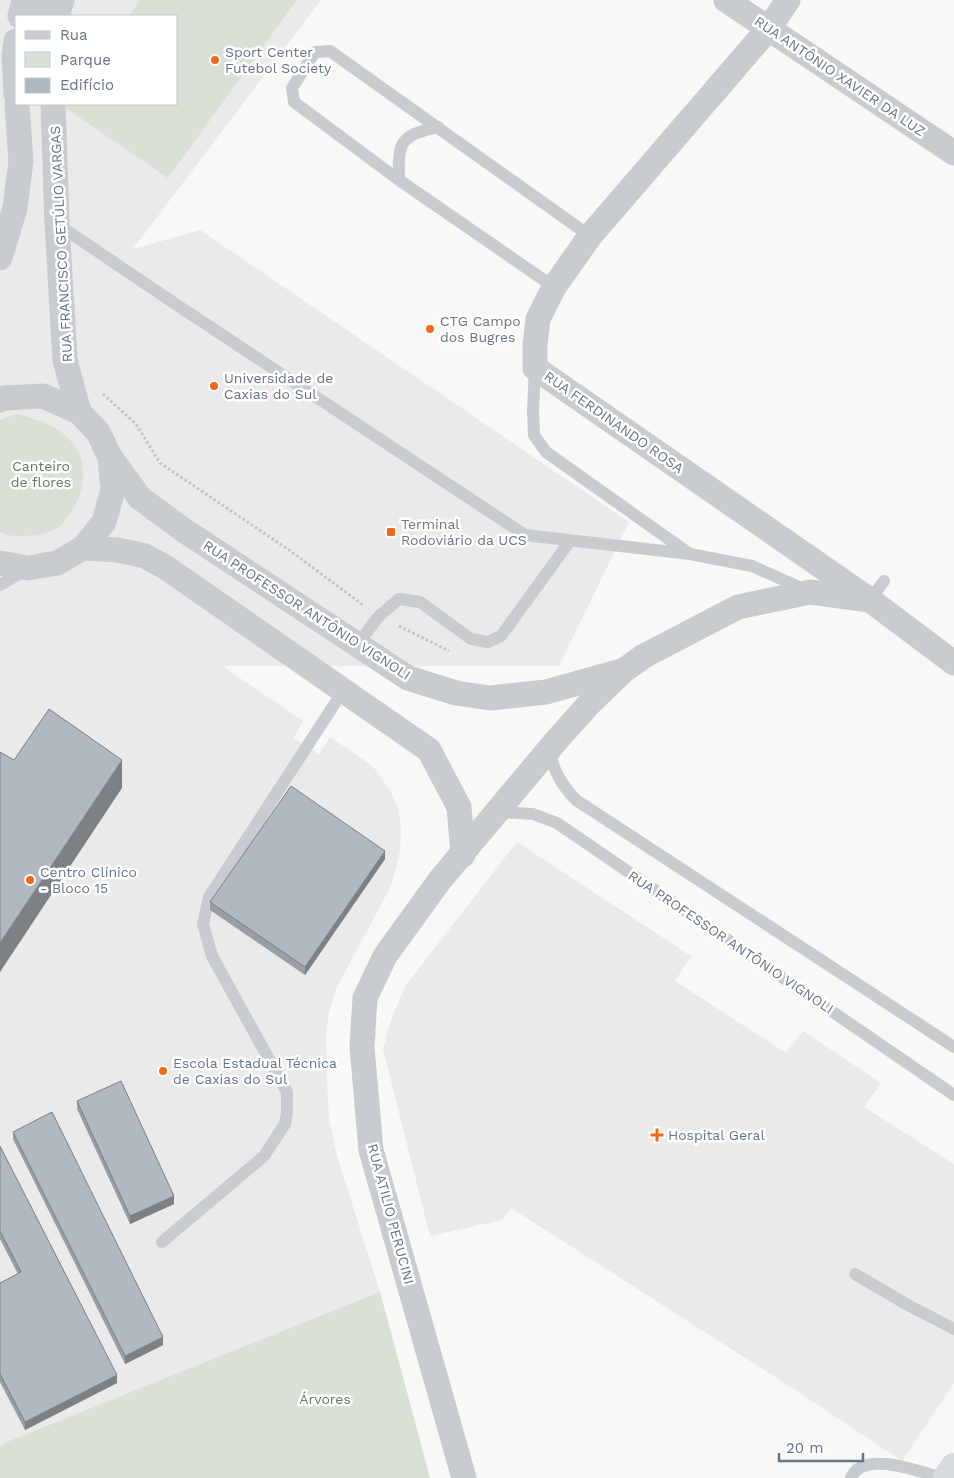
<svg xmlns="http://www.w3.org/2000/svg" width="954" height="1478" viewBox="0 0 954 1478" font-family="'Work Sans',sans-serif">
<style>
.built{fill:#e9eae9;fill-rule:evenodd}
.green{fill:#d9e1d6}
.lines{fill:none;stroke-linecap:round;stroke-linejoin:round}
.path{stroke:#c1c3c6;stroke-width:3;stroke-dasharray:2.5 2.5;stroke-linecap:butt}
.service{stroke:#c8cbd0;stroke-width:12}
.minor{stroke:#c8cbd0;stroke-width:25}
.trunk{stroke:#d6dbe0;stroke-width:28}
.wall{fill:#989ea5}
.shaded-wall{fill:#7c8186}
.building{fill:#b1b8c0;stroke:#7c8186}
.poi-dot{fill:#f4681b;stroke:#fff;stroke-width:2}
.labels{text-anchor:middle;stroke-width:5;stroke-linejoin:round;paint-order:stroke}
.poi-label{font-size:14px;fill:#65758a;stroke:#fff;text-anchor:start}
.street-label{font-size:14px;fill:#65758a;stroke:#fff}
.park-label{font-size:14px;fill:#637a60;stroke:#fff}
</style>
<rect width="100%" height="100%" fill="#f8f9f6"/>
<g class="built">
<path d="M0,0H321L133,249L200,230L629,522L559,666H222L303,721L294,738L319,754L330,737L367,762L375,769L390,790L398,809L401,827L400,851L392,884L336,989L329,1012L326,1035L327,1081L329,1117L337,1156L380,1292L430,1478H0ZM16,16H176V104H16Z"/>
<path d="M517,842L691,956L675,981L786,1053L803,1031L881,1083L864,1107L954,1164V1383L902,1461L797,1391L511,1208L502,1220L430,1236L383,1049L392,1017L406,985Z"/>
</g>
<g class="green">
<path d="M140,0H297L168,178L64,107L66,104H176V16H129Z"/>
<path d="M16,414C34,418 54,424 68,438C90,460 86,492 69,515C66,519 63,525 59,527C50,533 36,536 26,536C17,537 8,536 0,532V420Z"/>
<path d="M380,1292L430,1478H0V1447L7,1442Z"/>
</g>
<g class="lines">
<g class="path">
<path d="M103,394L136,424L160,463L289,550L363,605"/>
<path d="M399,626L449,651"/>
</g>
<g class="service">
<path d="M399,180C398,142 399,136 438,127"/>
<path d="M57,224L174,303L525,535L690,554L752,566L806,590"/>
<path d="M554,287L399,180L294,102L292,88L315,52L330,51L590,236"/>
<path d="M535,368L533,411L534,435L546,452L687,552"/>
<path d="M0,585L25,570"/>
<path d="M870,600L884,581"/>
<path d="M356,646L379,616L399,599L420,602L471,639L488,642L501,636L570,541"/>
<path d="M549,750C554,772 561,784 576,800L954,1047"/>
<path d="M498,812L533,814L557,823L954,1095"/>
<path d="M162,1242L264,1156L285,1124L287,1112V1092L212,956L203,924L209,897L343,691"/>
<path d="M855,1274L906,1304L954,1329"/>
<path d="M851,1478C862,1449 921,1472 942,1478"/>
</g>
<g class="minor">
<path d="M36,0L47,16"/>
<path d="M726,0L954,153"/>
<path d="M788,0L769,28L590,236L554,287L538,319L535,345V368L870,600L954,663"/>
<path d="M20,16L24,0"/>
<path d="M57,16L62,0"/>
<path d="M16,41L14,56L16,94"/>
<path d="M53,104L57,224L65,360L79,412"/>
<path d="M0,258L15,208L21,161L17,104"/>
<path d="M0,400L5,398L43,396L79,412L98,432L110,457L113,490L104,522L83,548L57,563L28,568L0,563"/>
<path d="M110,457L140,498L182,529L408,678L456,693L490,698L546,692L621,671"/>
<path d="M83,548L118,550L145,556L165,567L429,750L459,807L463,855"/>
<path d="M464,1478L371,1150L362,1047L365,998L385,956L440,880L556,741L589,704L623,671L644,656L738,607L810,592L870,600"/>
</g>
<path class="trunk" d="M947,1478L954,1467"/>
</g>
<g class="wall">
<path d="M385,859L305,975L210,910V902Z"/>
<path d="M77,1101L174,1204L130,1224L77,1109Z"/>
<path d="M13,1132L163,1345L125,1364L13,1139Z"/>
<path d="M0,1146L117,1383L25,1430L0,1382V1283L18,1274L0,1239Z"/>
</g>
<g class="shaded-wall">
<path d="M122,760V788L0,972V943Z"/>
<path d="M385,851V859L305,975V967Z"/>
<path d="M174,1196V1204L130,1224V1216Z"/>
<path d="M163,1337V1345L125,1364V1356Z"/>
<path d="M117,1375V1383L25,1430V1422Z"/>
</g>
<g class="building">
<path d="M49,709L122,760L0,943V752L14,760Z"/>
<path d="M291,786L385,851L305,967L210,902Z"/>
<path d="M121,1081L174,1196L130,1216L77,1101Z"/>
<path d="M52,1112L163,1337L125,1356L13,1132Z"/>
<path d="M0,1146L117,1375L25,1422L0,1374V1283L21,1272L0,1231Z"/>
</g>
<g class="poi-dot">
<circle cx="215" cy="60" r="5"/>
<circle cx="430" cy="329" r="5"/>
<circle cx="214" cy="386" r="5"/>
<rect x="386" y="527" width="10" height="10" rx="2.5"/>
<circle cx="30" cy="880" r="5"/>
<circle cx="163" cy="1071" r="5"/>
<path d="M654.5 1127.5h5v5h5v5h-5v5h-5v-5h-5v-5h5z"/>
</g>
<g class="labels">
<g class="poi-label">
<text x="225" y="57">Sport Center<tspan x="225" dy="16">Futebol Society</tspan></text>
<text x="440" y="326">CTG Campo<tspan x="440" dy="16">dos Bugres</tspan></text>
<text x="224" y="383">Universidade de<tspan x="224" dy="16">Caxias do Sul</tspan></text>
<text x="401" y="529">Terminal<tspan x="401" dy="16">Rodoviário da UCS</tspan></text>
<text x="40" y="877">Centro Clínico<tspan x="40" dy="16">- Bloco 15</tspan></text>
<text x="173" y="1068">Escola Estadual Técnica<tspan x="173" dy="16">de Caxias do Sul</tspan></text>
<text x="668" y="1140">Hospital Geral</text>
</g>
<g class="street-label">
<text transform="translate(840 76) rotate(34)" y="5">RUA ANTÔNIO XAVIER DA LUZ</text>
<text transform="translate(61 244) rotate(-93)" y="5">RUA FRANCISCO GETÚLIO VARGAS</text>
<text transform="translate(614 422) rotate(35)" y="5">RUA FERDINANDO ROSA</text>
<text transform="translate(307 610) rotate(33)" y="5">RUA PROFESSOR ANTÔNIO VIGNOLI</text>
<text transform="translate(731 942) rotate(34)" y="5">RUA PROFESSOR ANTÔNIO VIGNOLI</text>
<text transform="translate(391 1214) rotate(75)" y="5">RUA ATILIO PERUCINI</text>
</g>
<g class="park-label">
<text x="41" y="471">Canteiro<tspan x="41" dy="16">de flores</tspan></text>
<text x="325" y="1404">Árvores</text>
</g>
</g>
<rect x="15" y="15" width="162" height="90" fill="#ffffff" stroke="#c1c8d0"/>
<rect x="25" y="31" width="25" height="8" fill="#c8cbd0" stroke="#c1c8d0"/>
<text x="60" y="40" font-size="15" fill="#65758a">Rua</text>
<rect x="25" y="52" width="25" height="15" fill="#d9e1d6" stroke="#c1c8d0"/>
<text x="60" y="65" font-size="15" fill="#65758a">Parque</text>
<rect x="25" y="78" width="25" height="15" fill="#b1b8c0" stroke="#c1c8d0"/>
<text x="60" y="90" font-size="15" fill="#65758a">Edifício</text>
<path d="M779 1453v8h84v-8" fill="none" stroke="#65758a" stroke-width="2.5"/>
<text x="786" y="1453" font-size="15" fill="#65758a" stroke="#ffffff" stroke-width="4" paint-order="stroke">20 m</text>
</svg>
